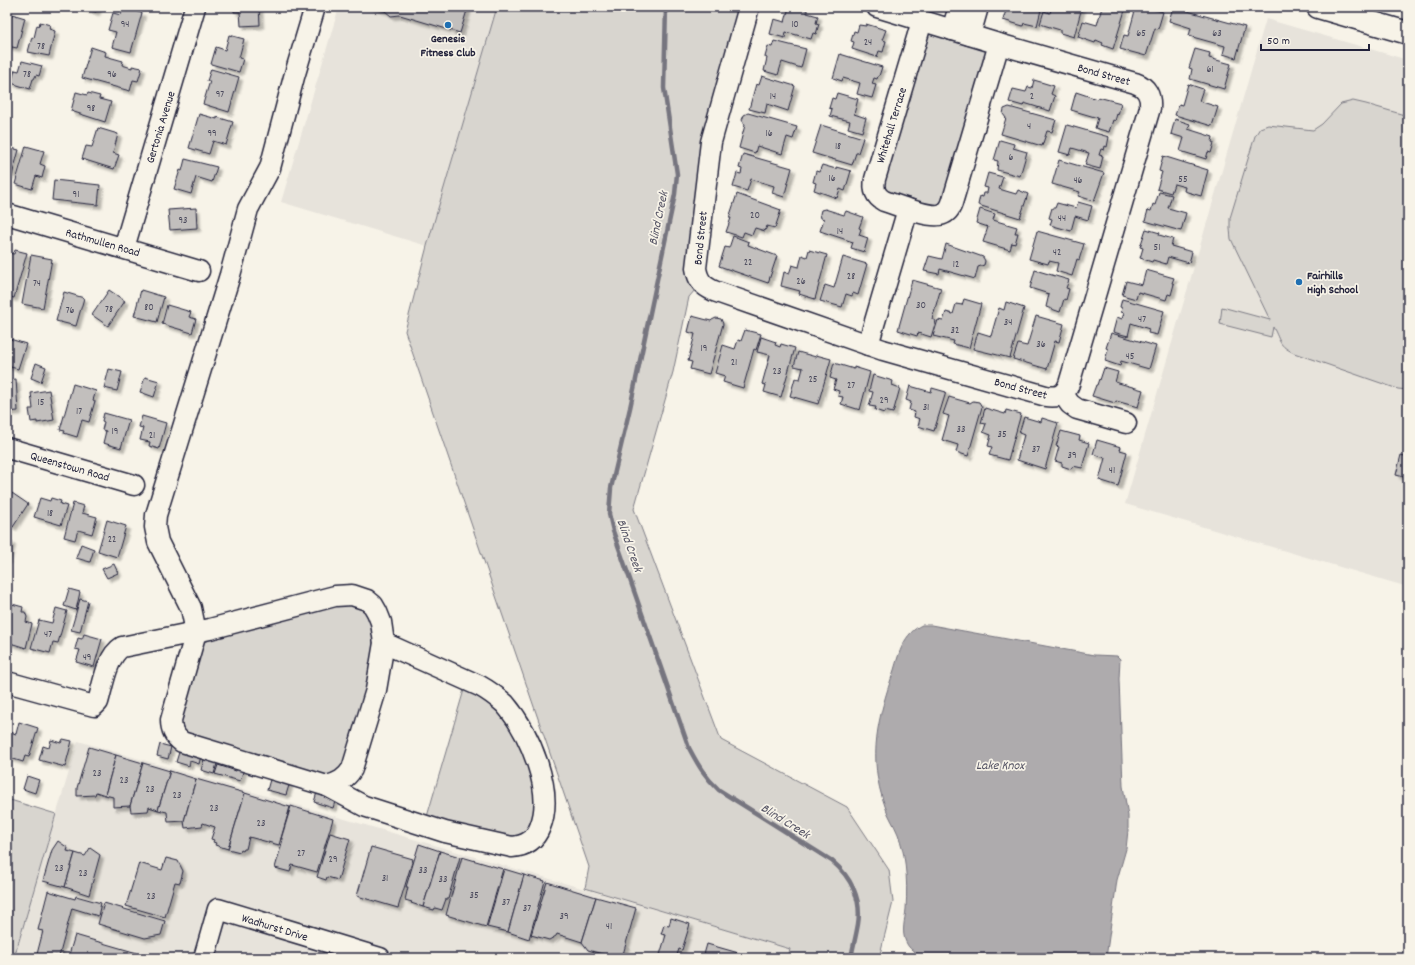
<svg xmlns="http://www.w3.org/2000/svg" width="1415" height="965" viewBox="0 0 1415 965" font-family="Dekko,sans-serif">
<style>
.built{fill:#e7e3db}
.green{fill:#d8d5cf;stroke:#7d7c85}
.water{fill:#aeabad;stroke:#76747f}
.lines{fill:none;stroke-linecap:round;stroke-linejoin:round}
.stream{stroke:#76747f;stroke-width:4.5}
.building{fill:#c2bfbd;stroke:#22223b;filter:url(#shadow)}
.minor-casing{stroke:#22223b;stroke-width:23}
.major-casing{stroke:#22223b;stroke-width:25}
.minor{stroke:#f7f3e8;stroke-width:20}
.major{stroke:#f7f3e8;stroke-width:22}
.poi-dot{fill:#1f6fb2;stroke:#f7f3e8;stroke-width:1.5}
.labels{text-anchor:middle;stroke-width:3.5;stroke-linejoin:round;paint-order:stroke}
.number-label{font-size:10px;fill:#4a495c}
.poi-label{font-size:12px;font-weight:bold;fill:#22223b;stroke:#f7f3e8}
.street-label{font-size:12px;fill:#22223b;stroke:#f7f3e8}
.water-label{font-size:13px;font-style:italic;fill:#535263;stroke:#f7f3e8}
</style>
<defs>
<filter id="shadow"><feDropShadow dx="3.5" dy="3.5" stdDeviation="1" flood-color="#0004"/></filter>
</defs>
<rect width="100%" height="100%" fill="#f7f3e8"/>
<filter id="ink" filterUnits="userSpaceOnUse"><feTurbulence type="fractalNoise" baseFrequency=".025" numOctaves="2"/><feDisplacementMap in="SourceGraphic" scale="8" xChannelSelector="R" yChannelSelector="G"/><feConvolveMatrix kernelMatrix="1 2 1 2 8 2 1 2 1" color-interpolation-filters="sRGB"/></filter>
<g filter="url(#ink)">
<g class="built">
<path d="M339,7H497L427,246L281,202Z"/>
<path d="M1266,19L1408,60V587L1125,504Z"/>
<path d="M78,741L790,949L788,958H14Z"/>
</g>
<g class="green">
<path d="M497,7H749L714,130L701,283L689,297L673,372L634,509L721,740L847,807L889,870L893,902L879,958H788L790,949L585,888L589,867L405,331L427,246Z"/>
<path d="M922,21L999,44L948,210L877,196Z"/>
<path d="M1353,101L1366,104L1408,116V390L1398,389L1294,353C1278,345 1281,342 1273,327L1271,337L1220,324L1222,307L1270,320L1231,239L1230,229V218L1255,136L1260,128L1268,125L1313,130L1322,124L1341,104Z"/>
<path d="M338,599L361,601L379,632L349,767L328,780L189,739L178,729L198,636Z"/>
<path d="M466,683L515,725L542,804L520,843L426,820Z"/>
<path d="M7,799L56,814L14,958H7Z"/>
</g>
<path class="water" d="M922,625H931L1094,655L1117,656L1120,659L1119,679L1123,786L1128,816V830L1126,849L1117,880L1106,958H930C921,955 910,952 906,942C901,932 905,920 906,909C907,894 907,879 905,863C904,853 901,843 898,834C894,824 888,816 885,806C867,756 878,718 894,670C899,653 904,633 922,625Z"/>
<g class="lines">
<path class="stream" d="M666,7L664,88L677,174L675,194L630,408L611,488L609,514L613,531L689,748C698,765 705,777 719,790L832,861C851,877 862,899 858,924C856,936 853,947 851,958"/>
</g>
<g class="building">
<path d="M79,7H98L96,12Z"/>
<path d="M234,7H259L260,25L241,26L240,12H234Z"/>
<path d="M370,7H468L460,33L400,15L391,16L385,11Z"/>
<path d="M789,7H796L807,10V13L818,16L816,23L819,24L816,34L813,33L811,39L786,32L785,38L770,34L774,19L785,22Z"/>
<path d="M1007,7H1038L1037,9L1041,10L1037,26L1024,23L1023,26L1003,20Z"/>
<path d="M1052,7H1082L1074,37L1060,33V30L1040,24L1044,11L1050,13Z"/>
<path d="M1102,7H1126L1113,49L1102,45L1103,43L1096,40L1095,43L1078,37L1083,21L1097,25Z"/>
<path d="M1136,7H1144L1163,12L1158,29L1155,28L1146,56L1120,49L1124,35L1128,36Z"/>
<path d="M1173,7L1245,27L1236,58L1223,54L1225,46L1189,36L1191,28L1169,21Z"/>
<path d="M123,8L142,13L131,52L112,47L116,32L108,30L113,13L121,15Z"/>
<path d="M12,14L25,18L17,48L7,46V16L11,18Z"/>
<path d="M40,22L50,25L49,29L55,31L49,56L28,52L32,37L34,38L37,25L39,26Z"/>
<path d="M866,24L886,30L882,40L886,41L883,52L879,51L877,57L852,49L854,42L851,41L854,31L857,32L859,25L866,26Z"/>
<path d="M229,35L244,39L239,58L243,59L239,72L211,64L216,47L225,50Z"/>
<path d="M774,41L806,49L801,68L782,62L778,75L764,71L767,58L765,57L768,46L772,47Z"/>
<path d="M91,47L106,52L105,56L123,61L122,65L132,68V66L142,68L138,81L133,80L130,91L82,78Z"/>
<path d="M1195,49L1210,53L1209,58L1231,64L1224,89L1190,79L1192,69L1189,68Z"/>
<path d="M840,54L882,67L879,76H878L877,79L874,78L872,84L876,85L872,98L857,94L860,83L843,78L842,81L833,78Z"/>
<path d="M22,61L42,66L39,76L36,75L34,79H33L30,89L11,83L15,70L19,71Z"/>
<path d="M7,68L11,69L8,83H7Z"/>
<path d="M211,69L239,77L229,112L203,104L210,81H207Z"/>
<path d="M762,76L795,86L788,111L767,104L765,113L749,109L756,84L759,85Z"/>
<path d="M1034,80L1054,86L1051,94L1055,96L1050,111L1024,103L1023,106L1009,102L1013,89L1026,92L1028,87L1032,88Z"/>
<path d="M1188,84L1203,89L1199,101L1218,107L1212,126L1175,115L1179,104L1182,105Z"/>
<path d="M76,92L87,95L88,93L100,96L99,99L111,102L105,122L71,111Z"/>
<path d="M1076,92L1097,99L1098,97L1121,103L1118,115L1117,114L1115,121L1113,120L1109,132L1095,128L1098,118L1071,110Z"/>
<path d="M837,93L858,99L854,114L866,118L862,132L848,128L850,121L830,116L832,109L829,108L832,98L835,99Z"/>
<path d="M1009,107L1056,120L1052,132L1047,131L1042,146L1001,134L1006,118L1003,114L1004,109Z"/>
<path d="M748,113L797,127L793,139L787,137L782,154L757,146L755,153L739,148L745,125L742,120L744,115Z"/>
<path d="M199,114L217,119V117L233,122L226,145L213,141L209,154L189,148Z"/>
<path d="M1175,119L1190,124L1188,129L1213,137L1212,142L1214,143L1211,153L1208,152L1206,159L1180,151L1184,138L1171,134Z"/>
<path d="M821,125L863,138L858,153H856L852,165L812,153Z"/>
<path d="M1067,125L1109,137L1107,147L1105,146L1104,150L1101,149L1099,155L1103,156L1100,169L1085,165L1089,153L1072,148L1070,155L1059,152Z"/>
<path d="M98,128L118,134L113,153L119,155L114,169L82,159L86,146L92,147Z"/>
<path d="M1000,140L1014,144L1013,148L1027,152L1020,176L997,170L998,161L994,160Z"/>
<path d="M26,146L44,151L40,164L45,166L42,178L36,176L32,189L15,184Z"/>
<path d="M7,147L19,150L12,175L7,173Z"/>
<path d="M743,154L792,168L784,197L772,193L774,186L751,179L747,191L733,187L737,173L741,174L742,169L739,168Z"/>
<path d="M1163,156L1208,170L1201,196L1184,191L1185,187L1174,184L1171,193L1157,189L1162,172L1159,171Z"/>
<path d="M185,159L217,167L212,182L196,177L191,194L174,189L180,170L182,171Z"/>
<path d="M1059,160L1104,173L1094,201L1078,196L1080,192L1052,184Z"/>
<path d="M822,165L836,169V167L851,171L845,191L840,189L837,198L814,190L816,183L813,182L816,171L819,172Z"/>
<path d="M988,173L1003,177L999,189L1016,194L1018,190L1028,194L1020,218L978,205L980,196L983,197L984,193H987L988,188L984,187Z"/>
<path d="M54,180L100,185L98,205L52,200Z"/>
<path d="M1159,192L1172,195L1168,208L1186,213L1181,231L1145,221L1148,210L1151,211L1153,204L1155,205Z"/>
<path d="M737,194L781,210L775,228L767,226L765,231L755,228L752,235L744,232L742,237L726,232L731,218H729Z"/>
<path d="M1078,202L1092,206L1088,220L1075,216L1071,231L1050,225L1052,219L1049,218L1052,208H1055L1057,203L1076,208Z"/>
<path d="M196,208L197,228L170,230L168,210Z"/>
<path d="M825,209L844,215L846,211L863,217L859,228L861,229L859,235L868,238L864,252L851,248L853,242L820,231L824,219L821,218L820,214L821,210Z"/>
<path d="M980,209L995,214L993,220L1017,227L1015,233H1018L1015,244L1012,243L1010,250L983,242L988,227L976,223Z"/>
<path d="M1146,229L1160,233L1159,235L1173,239L1171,246L1192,252L1189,263L1168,257L1166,264L1153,260L1152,262L1140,258L1143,248L1140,247Z"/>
<path d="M1037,231L1084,244L1079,260L1077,259L1072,276L1056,271L1058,263L1049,261L1048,264L1029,259Z"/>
<path d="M733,236L749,242L748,245L777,256L768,283L719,266L725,247L729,248Z"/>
<path d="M946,244L983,257L985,261L984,265L978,267L975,279L940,269L939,274L924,271L929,256L942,259Z"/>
<path d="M15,250L27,253L14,298L7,296V255L8,253L14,254Z"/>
<path d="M809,250L827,255L815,299L799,294L800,291L781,286L784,272L789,274L792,265L799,267L802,255L807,257Z"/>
<path d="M31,255L52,259L43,308L22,304Z"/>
<path d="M843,257L867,264L858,295L853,293L852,296L846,294L842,307L820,301L825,285L834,288Z"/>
<path d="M1035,270L1069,280L1066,288L1069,289L1066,300L1064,299L1060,312L1046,307L1049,294L1030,288Z"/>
<path d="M1146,270L1174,278L1172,283L1174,284L1171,295L1168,294L1166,300L1138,292L1136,299L1122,295L1126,281L1142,285Z"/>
<path d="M912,280L941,288L932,319L936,321L931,337L918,333L917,336L898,330Z"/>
<path d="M109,290L125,301L108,326L92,315Z"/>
<path d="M141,290L164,297L157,322L134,316Z"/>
<path d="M64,292L84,298L76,326L56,321Z"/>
<path d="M964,299L981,304L969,348L953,344L954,341L933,336L938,320L943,321L946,312L953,314L956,304L962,305Z"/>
<path d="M1122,299L1164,311L1157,335L1148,333L1149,329L1131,323L1128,336L1113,332L1117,317L1122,319L1124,313L1121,312L1122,308L1120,307Z"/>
<path d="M1006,302L1024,308L1010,358L973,349L978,332L991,336L999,308L1004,310Z"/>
<path d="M167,305L191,312L189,317L196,319L192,333L162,324Z"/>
<path d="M692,316L711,321L712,320L716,318L721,319L723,324L709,374L690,369L692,362L688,361L695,334L688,332Z"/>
<path d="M1036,316L1064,324L1059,342L1055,341L1047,369L1013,359L1018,344L1027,346Z"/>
<path d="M745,330L761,334L756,350L754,349L743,388L723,382L725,376L715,373L723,345L735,349L738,340L741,341Z"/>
<path d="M1111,333L1156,346L1149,369L1121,361L1120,366L1105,361L1108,349L1106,348Z"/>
<path d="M761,337L776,342L775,345L780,347L781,344L795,348L781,397L764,392L766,385L762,384L770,355L757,352Z"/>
<path d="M10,339L26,344L18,369L7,366V347Z"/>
<path d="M798,352L816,357V355L831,359L818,404L790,396L795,378L800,379L803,368L794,366Z"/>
<path d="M36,363L46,367L41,382L31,378Z"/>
<path d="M834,363L854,369V367L870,372L860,410L841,404L843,397L838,396L839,391L833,389L836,380L830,378Z"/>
<path d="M1104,368L1118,372L1115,382L1143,390L1138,407L1116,401L1115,403L1092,396L1096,385H1097L1099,379L1100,380Z"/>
<path d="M109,369L122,372L117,391L104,388Z"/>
<path d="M873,375L893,381L892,385L900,388L893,413L885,411L884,413L875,410L876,407L869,406L873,392L869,391Z"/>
<path d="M145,377L159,381L154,397L140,392Z"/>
<path d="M16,379L18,411L7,412V380Z"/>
<path d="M73,384L96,391L93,400L95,401L89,422L82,420L77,437L64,433L65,431L60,430Z"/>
<path d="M910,386L931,392L932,388L946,392L934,431L918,426L920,419L914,417L915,412L909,410L911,402L906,400Z"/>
<path d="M49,390L54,420L37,423V421L31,422L29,409H33L31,393Z"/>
<path d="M949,397L970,403L973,401L979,402L982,407L968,456L956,452L958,445L942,440L949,416L943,414Z"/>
<path d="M985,408L1005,414L1006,410L1021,414L1008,460L989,455L992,447L988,446L991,435L983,432L986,424L981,423Z"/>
<path d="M104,413L129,420L121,448L103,443L106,431L102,430L104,422L102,421Z"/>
<path d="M142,416L166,423L159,449L149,446L150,442L140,440L143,428L139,427Z"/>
<path d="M1024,417L1041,422L1042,418L1058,423L1045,469L1017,460L1024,435L1019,433Z"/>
<path d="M1061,431L1080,436L1079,440L1089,443L1082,468L1073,466L1071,469L1062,466V463L1055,461L1059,447L1056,446Z"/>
<path d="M1097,440L1121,447L1120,450L1127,452L1118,486L1099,480L1105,458L1093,454Z"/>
<path d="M1401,455L1408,457V478L1396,475Z"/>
<path d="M12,493L28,504L13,527L7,523V501Z"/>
<path d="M40,498L50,501L51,498L61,501L60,504L67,506L61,525L34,517Z"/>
<path d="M73,503L84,506L82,513L97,517L92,534L78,530L75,540L64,537Z"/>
<path d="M107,520L126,526L117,557L98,551Z"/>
<path d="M7,540L12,542L7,561Z"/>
<path d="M81,544L94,549L90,562L76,558Z"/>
<path d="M114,564L118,573L107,578L102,569Z"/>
<path d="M69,589L80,592L76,610L64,606Z"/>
<path d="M80,599L88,601L80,632L71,630Z"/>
<path d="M12,604L23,607L22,612H25L27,617L26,622L32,624L26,648L7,642V617H8Z"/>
<path d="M56,608L67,611L58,643L53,642L50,653L31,648L39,620L52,623Z"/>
<path d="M84,634L102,639L94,667L76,662L80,650L75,649L78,638L82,639Z"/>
<path d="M19,722L38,728L29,757L25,756L23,762L7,757V741L10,732L16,734Z"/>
<path d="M63,739L72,741L65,767L39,760L43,746L49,748L51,740L61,743Z"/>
<path d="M160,744L171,747L168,759L157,756Z"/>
<path d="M89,747L116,755L105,795L96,792L95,795L77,796V788Z"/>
<path d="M180,749L201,756L199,764L190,761L189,766L176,762Z"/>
<path d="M116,755L143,763L130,806L113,807V797L105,795Z"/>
<path d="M205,756L218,760L214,774L201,770Z"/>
<path d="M143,763L170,771L158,810L149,807L148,811L131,812L130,806Z"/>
<path d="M218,765L236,771L237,767L244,769L240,781L215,774Z"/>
<path d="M170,771L196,779L184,821L168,822L167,812L158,810Z"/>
<path d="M27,776L39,780L35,793L23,789Z"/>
<path d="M271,776L290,782L286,795L267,790Z"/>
<path d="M196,779L245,793L228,849L215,845L216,843L213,842L214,840L211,839L215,827L203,823L202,826L185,828L184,821Z"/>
<path d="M318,789L337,795L333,808L314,802Z"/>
<path d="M245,793L290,807L279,845L249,837L246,849H244L243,851L241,850L240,852L228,849Z"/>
<path d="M291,806L333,819L317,872L292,865L290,872L275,868L283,839H281Z"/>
<path d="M330,833L350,839L338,880L327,877L326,880L317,877Z"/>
<path d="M58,841L68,848L67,851L75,853L65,887L43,881L52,850Z"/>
<path d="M419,844L440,851L423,907L411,903L412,902L405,900L408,887H406Z"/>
<path d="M371,847L413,859L398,908L357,896Z"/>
<path d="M90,848L100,855L89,895L65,887L75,853L85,856Z"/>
<path d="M440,851L460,857L448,899H446L442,910L435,908L434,910L423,907Z"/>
<path d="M462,857L503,869L486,927L446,915Z"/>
<path d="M166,858L178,861L183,871L180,883L175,882L165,917L126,906L139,863L162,870Z"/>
<path d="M504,869L524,875L508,932L487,927Z"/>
<path d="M524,875L545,881L529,939L508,932Z"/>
<path d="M547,882L596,897L582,942L557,934L556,936L549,940L531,935Z"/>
<path d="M48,891L75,899L76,896L101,903L98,916L72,908L59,957L55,956L54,958H36L43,931L38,930Z"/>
<path d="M596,897L636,908L622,958H617L588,950L582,942Z"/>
<path d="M104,903L165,921L161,935L145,938L98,924Z"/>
<path d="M671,918L690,924L682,950L679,949L676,958H659L666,935L661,934L664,925L669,926Z"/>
<path d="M75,935L137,953L135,958H68Z"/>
<path d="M707,944L756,958H703Z"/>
</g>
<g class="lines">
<g class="minor-casing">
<g id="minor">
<path d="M315,7L294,77L270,168L248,209L230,275L156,515L155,527L158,542L191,608L196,632L171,720C171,730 174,736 182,742L327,786L364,806L445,832L512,847C526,846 535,840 540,827C555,791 529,732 505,704C497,697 489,691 480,686L384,643"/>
<path d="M749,7L711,142L696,268C698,281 703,286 714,291L883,350L1046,396C1058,398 1065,395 1069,384L1150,108C1151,96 1147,87 1135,83L999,44L877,7"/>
<path d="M922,21L875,179C873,189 875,196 884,201C897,205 926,217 939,215C946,214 950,209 952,203L999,44"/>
<path d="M952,30L959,7"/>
<path d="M970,35L978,7"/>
<path d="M7,214L199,271"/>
<path d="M124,248L195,7"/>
<path d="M868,345L908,209"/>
<path d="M1063,394L1070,404L1077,409L1126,423"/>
<path d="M7,448L134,485"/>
<path d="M7,682L94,706L98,702C103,685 107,656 122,647L210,629L335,596L352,595L367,600L373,605L377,612L381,622L384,643L376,690L352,769C346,779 338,783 327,786"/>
<path d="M204,958L218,909L380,958"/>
</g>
</g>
<g class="major-casing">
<path id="major" d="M1318,7L1408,33"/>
</g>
<use href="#minor" class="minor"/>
<use href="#major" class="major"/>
</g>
</g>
<g class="poi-dot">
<circle cx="448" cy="25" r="4"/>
<circle cx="1299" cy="282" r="4"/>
</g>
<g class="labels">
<g class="number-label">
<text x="125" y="27">94</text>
<text x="795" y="27">10</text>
<text x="1141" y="36">65</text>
<text x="1217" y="36">63</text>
<text x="868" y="45">24</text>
<text x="41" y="49">78</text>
<text x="1210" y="72">61</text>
<text x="27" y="77">78</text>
<text x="112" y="77">96</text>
<text x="220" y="97">97</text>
<text x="773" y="99">14</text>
<text x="1032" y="99">2</text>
<text x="91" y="111">98</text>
<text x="1029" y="129">4</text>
<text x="212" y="136">99</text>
<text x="769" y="136">16</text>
<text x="838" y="149">18</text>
<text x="1011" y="160">6</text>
<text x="832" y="181">16</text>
<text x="1183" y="182">55</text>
<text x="1078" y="183">46</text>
<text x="76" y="197">91</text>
<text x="755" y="218">20</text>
<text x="1062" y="221">44</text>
<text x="183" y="223">93</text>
<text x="840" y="234">14</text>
<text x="1157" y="250">51</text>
<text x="1057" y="255">42</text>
<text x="748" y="265">22</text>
<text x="956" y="267">12</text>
<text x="851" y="279">28</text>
<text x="801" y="284">26</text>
<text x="37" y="286">74</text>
<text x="921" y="308">30</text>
<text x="149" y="310">80</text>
<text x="109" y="312">78</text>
<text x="70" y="313">76</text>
<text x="1142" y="322">47</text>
<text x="1008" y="325">34</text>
<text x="955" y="333">32</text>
<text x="1041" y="347">36</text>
<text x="704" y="351">19</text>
<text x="1130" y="359">45</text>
<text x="734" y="365">21</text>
<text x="777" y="374">23</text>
<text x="813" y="382">25</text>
<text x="851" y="388">27</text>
<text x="884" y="403">29</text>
<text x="41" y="405">15</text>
<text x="926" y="410">31</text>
<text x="79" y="414">17</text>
<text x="961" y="432">33</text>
<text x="115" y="434">19</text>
<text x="1002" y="437">35</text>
<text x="152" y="438">21</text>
<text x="1036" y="452">37</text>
<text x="1072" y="458">39</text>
<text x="1112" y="473">41</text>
<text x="50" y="516">18</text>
<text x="112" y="542">22</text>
<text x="48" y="637">47</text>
<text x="87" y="660">49</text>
<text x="97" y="776">23</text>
<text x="124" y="783">23</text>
<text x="150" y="792">23</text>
<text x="177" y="798">23</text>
<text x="214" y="811">23</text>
<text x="261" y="826">23</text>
<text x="301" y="856">27</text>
<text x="333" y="862">29</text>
<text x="59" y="871">23</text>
<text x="423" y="873">33</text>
<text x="83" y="876">23</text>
<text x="385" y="881">31</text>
<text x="443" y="882">33</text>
<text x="474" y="898">35</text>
<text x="151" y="899">23</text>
<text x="506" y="905">37</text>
<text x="527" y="911">37</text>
<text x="564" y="919">39</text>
<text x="609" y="929">41</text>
</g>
<g class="poi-label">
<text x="448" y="42">Genesis<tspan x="448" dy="14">Fitness Club</tspan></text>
<text x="1307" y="279" text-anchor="start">Fairhills<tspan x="1307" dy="14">High School</tspan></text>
</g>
<g class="street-label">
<text transform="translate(1104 74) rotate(16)" y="4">Bond Street</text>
<text transform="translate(891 125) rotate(-73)" y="4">Whitehall Terrace</text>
<text transform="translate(160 127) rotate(-73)" y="4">Gertonia Avenue</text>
<text transform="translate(700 238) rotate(-84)" y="4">Bond Street</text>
<text transform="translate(103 242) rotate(16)" y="4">Rathmullen Road</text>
<text transform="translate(1021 388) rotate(15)" y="4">Bond Street</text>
<text transform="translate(70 466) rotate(16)" y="4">Queenstown Road</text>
<text transform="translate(275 927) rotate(17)" y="4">Wadhurst Drive</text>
</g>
<g class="water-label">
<text transform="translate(657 218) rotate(-78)" y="5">Blind Creek</text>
<text transform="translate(631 545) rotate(71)" y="5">Blind Creek</text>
<text x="1000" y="769">Lake Knox</text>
<text transform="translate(786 820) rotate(32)" y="5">Blind Creek</text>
</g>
</g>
<rect width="1415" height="965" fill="none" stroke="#f7f3e8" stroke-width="24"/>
<rect x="12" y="12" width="1391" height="941" fill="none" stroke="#22223b" stroke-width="1.5" filter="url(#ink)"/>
<path d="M1261 44v6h108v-6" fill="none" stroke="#22223b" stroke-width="2"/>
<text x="1267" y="44" font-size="12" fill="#22223b" stroke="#f7f3e8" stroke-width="3" paint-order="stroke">50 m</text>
</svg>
